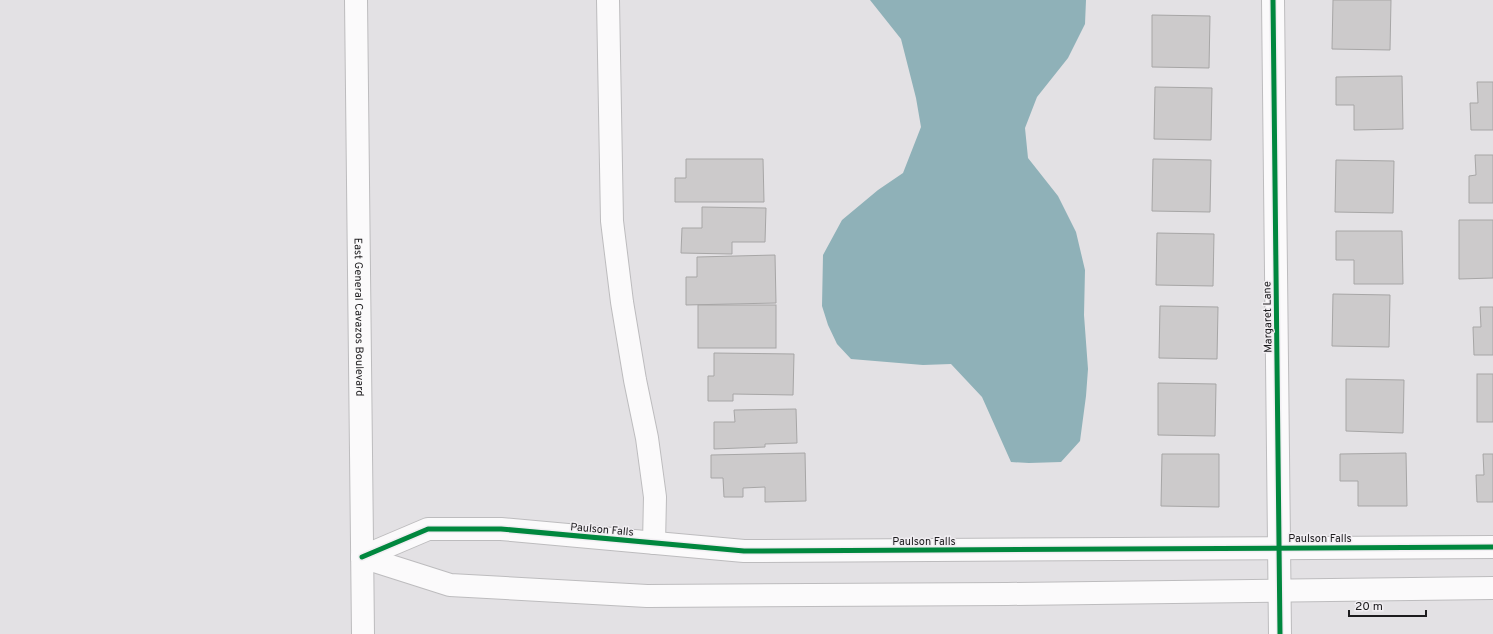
<svg xmlns="http://www.w3.org/2000/svg" width="1493" height="634" viewBox="0 0 1493 634" font-family="Overpass,sans-serif">
<style>
.water{fill:#8fb1b8}
.building{fill:#cccacb;stroke:#a7a6a6}
.lines{fill:none;stroke-linecap:round;stroke-linejoin:round}
.minor-casing{stroke:#bdbcbe;stroke-width:24}
.minor{stroke:#fbfafb;stroke-width:22}
.cycleway-casing{stroke:#f1eef2;stroke-width:8}
.cycleway{stroke:#00873e;stroke-width:5}
.labels{text-anchor:middle;stroke-width:3;stroke-linejoin:round;paint-order:stroke}
.street-label{font-size:11px;fill:#1d1c1e;stroke:#f1eef2}
</style>
<rect width="100%" height="100%" fill="#e3e1e4"/>
<path class="water" d="M870,0H1086L1085,24L1068,58L1037,97L1025,128L1028,158L1058,196L1076,232L1085,270L1084,315L1088,369L1086,396L1080,441L1061,462L1029,463L1011,462L982,397L951,364L923,365L851,359L837,344L828,325L822,306L823,255L842,220L878,190L903,173L921,127L916,98L901,39Z"/>
<g class="building">
<path d="M1333,0H1391L1390,50L1332,49Z"/>
<path d="M1152,15L1210,16L1209,68L1152,67Z"/>
<path d="M1402,76L1403,129L1354,130V105H1336V77Z"/>
<path d="M1477,82H1493V130H1471L1470,103H1478Z"/>
<path d="M1155,87L1212,88L1211,140L1154,139Z"/>
<path d="M1475,155H1493V203H1469V176L1476,175Z"/>
<path d="M686,159H763L764,202H675V178H686Z"/>
<path d="M1153,159L1211,160L1210,212L1152,211Z"/>
<path d="M1336,160L1394,161L1393,213L1335,212Z"/>
<path d="M702,207L766,208L765,242H732V254L681,253L682,228H702Z"/>
<path d="M1459,220H1493V278L1459,279Z"/>
<path d="M1336,231H1402L1403,284H1354V260H1336Z"/>
<path d="M1157,233L1214,234L1213,286L1156,285Z"/>
<path d="M775,255L776,303L686,305V277H697V257Z"/>
<path d="M1333,294L1390,295L1389,347L1332,346Z"/>
<rect x="698" y="305" width="78" height="43"/>
<path d="M1160,306L1218,307L1217,359L1159,358Z"/>
<path d="M1480,307H1493V355H1474L1473,327H1481Z"/>
<path d="M714,353L794,354L793,395L733,394V401H708V376H714Z"/>
<rect x="1477" y="374" width="16" height="48"/>
<path d="M1346,379L1404,380L1403,433L1346,431Z"/>
<path d="M1158,383L1216,384L1215,436L1158,435Z"/>
<path d="M796,409L797,443L765,444V447L714,449V422H735L734,410Z"/>
<path d="M805,453L806,501L765,502V487L743,488V497H724L723,478H711V455Z"/>
<path d="M1406,453L1407,506H1358V481H1340V454Z"/>
<path d="M1162,454H1219V507L1161,506Z"/>
<path d="M1483,454H1493V502H1477L1476,475H1484Z"/>
</g>
<g class="lines">
<g class="minor-casing">
<g id="minor">
<path id="s1" d="M356,0L363,634"/>
<path d="M608,0L612,221L622,302L635,380L647,438L655,497L654,543"/>
<path d="M1273,0L1280,634"/>
<path d="M362,557L428,529H501L744,551L1493,547"/>
<path d="M362,557L450,585L647,596L1007,594L1493,588"/>
</g>
</g>
<use href="#minor" class="minor"/>
<g class="cycleway-casing">
<g id="cycleway">
<path d="M1273,0L1280,634"/>
<path d="M362,557L428,529H501L744,551L1493,547"/>
</g>
</g>
<use href="#cycleway" class="cycleway"/>
</g>
<g class="labels">
<g class="street-label">
<text dy="4" stroke="none"><textPath href="#s1" startOffset="317">East General Cavazos Boulevard</textPath></text>
<text transform="translate(1267 317) rotate(-91)" y="4">Margaret Lane</text>
<text transform="translate(602 529) rotate(5)" y="4">Paulson Falls</text>
<text x="1320" y="542">Paulson Falls</text>
<text x="924" y="545">Paulson Falls</text>
</g>
</g>
<path d="M1349 610v6h77v-6" fill="none" stroke="#1d1c1e" stroke-width="2"/>
<text x="1355" y="610" font-size="12" fill="#1d1c1e" stroke="#f1eef2" stroke-width="3" paint-order="stroke">20 m</text>
</svg>
